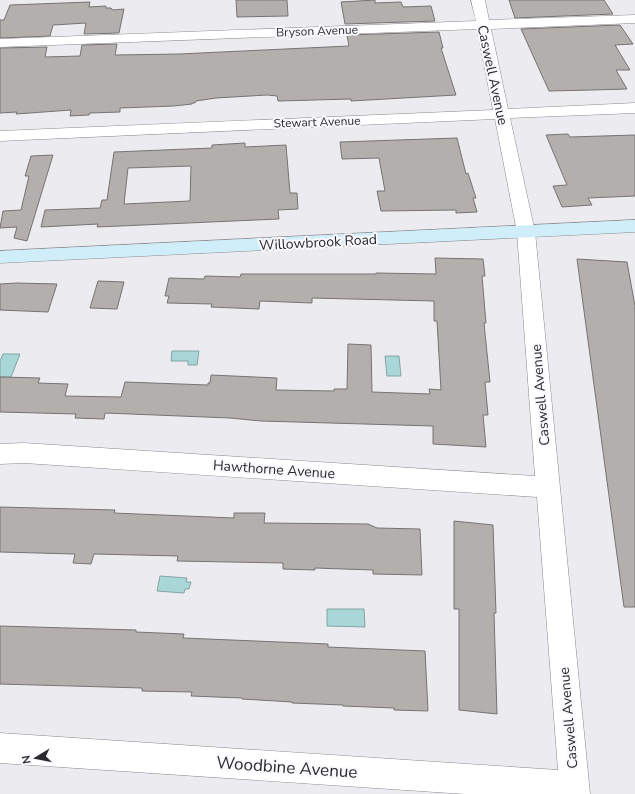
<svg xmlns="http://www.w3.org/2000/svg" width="635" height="794" viewBox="0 0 635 794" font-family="'Nunito Sans',sans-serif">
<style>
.water{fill:#a9d7d7;stroke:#83a3a4}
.building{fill:#b3afad;stroke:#777372;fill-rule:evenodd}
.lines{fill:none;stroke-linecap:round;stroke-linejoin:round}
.street-casing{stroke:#8a8a8e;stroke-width:1}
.secondary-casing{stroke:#8a8a8e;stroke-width:1}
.street{fill:#fff;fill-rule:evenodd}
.secondary{fill:#cfeefa;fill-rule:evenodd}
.labels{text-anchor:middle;stroke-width:4;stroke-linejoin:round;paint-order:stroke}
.far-street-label{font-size:12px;fill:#2a2a2c;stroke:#f9f9fd}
.street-label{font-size:14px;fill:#2a2a2c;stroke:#f9f9fd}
.near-street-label{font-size:17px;fill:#2a2a2c;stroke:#f9f9fd}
</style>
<rect width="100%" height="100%" fill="#ececf0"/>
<g class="water">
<path d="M172,351H199L197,365H188V361H171Z"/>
<path d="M3,354H20L11,377H0V361Z"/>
<path d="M385,356H399L401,376H387Z"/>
<path d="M160,576L187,578L186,582H191L189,589H185L184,593L157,591Z"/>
<path d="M327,609H364L365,627L327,626Z"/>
</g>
<g class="building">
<path d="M236,0H287L288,16L237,17Z"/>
<path d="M375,0V3L401,2L403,7L431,6L435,21L345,24L341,2Z"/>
<path d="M509,0H604L613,14L515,18Z"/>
<path d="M90,2L89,7L106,6V8H111L113,10L124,9L119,33L84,34L86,23L53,25L50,36L0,38V20H4L10,5Z"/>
<path d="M620,25L633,44L615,45L630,70H616L627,89L592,90L549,91L521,29Z"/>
<path d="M439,32L443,48H441L456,95L351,101V99L278,101L277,96L267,95L216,98L196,101L195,103H192V104L174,106L120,108V112L90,113L89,115L70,116L71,110L16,114L17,112L0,113V48L47,47L45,57L80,56L82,45L117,44L115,55L179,54L349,46L347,35Z"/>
<path d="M568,134L570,137L635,135V196L588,198L592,205L562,207L553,186L567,185L546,135Z"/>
<path d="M457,138L466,174L468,173L476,198H473L477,212L456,213V210L381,211L377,191H385L379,158L342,159L340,142Z"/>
<path d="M245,143V147L286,145L290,193H297L298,209L278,210L279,219L97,227L98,224L41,227L45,210L100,208L102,200H107L114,152L212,148V145ZM191,166L190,201L124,204L128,168Z"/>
<path d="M53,155L27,241L14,238L17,227L0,228L3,211L21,210L29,176H25L31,156Z"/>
<path d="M435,258L483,259L485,276H482L486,323H484L490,382H485L488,415H483L486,447L433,444V426L261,421L230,418L105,413L104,419L75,418L76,414L0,412V377L40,378L38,383L68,384L65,396L121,397L125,382L208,385V383H210L211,375L277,378L276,390L334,391V389H347L348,344L371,345L372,392L430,394L429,389L441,390L437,321H434V301L312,298V303L260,301L259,309L211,307L212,304L167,303L169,296H165L169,278L204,279L205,276L240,277L241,274H376V273L436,274Z"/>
<path d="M577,259L627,262L635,306V607H624Z"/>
<path d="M98,281L124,282L117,309L90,308Z"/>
<path d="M17,283L57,284L48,312L0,310V284Z"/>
<path d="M0,507L115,510L114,513L234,518V513H265L264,523L368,524L377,528L420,529L422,575L373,574V570L315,568V570L283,569V563L177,561L178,556L94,554L91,564L73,563L75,554L0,552Z"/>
<path d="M454,521L493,525L496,613H494L497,714L459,710V609H454Z"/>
<path d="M0,626L136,630V632L184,634L183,638L328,644V647L425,651L428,711L394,710V708L343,706V705L292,703V702L242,699V698L191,696L192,692L142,691V688L0,684Z"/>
</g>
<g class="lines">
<g class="street-casing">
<path id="street" d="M471,0H485L489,20L635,15V23L491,29L508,109L635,103V113L510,118L535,232L590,794H465L0,763V733L558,770L537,497L24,463L0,464V444L24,443L535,476L517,232L495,119L0,141V131L493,110L477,29L0,47V39L476,21Z"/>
</g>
<g class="secondary-casing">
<path id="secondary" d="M635,220V232L0,263V251Z"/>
</g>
<use href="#street" class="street"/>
<use href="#secondary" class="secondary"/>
</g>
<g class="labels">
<g class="far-street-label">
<text transform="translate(317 31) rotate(-2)" y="4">Bryson Avenue</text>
<text transform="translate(317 122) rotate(-2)" y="4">Stewart Avenue</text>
</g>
<g class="street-label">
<text transform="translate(493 75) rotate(78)" y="5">Caswell Avenue</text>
<text transform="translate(318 242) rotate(-3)" y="5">Willowbrook Road</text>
<text transform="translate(540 395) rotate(-95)" y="5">Caswell Avenue</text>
<text transform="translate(274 469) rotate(4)" y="5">Hawthorne Avenue</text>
<text transform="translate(568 718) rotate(-95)" y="5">Caswell Avenue</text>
</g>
<g class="near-street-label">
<text transform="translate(287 767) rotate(4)" y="6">Woodbine Avenue</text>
</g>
</g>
<g transform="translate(36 758) rotate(260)" stroke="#f9f9fd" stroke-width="3" paint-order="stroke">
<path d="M0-3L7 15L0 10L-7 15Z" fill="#2a2a2c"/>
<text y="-6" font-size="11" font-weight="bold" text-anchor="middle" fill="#2a2a2c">N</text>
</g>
</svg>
